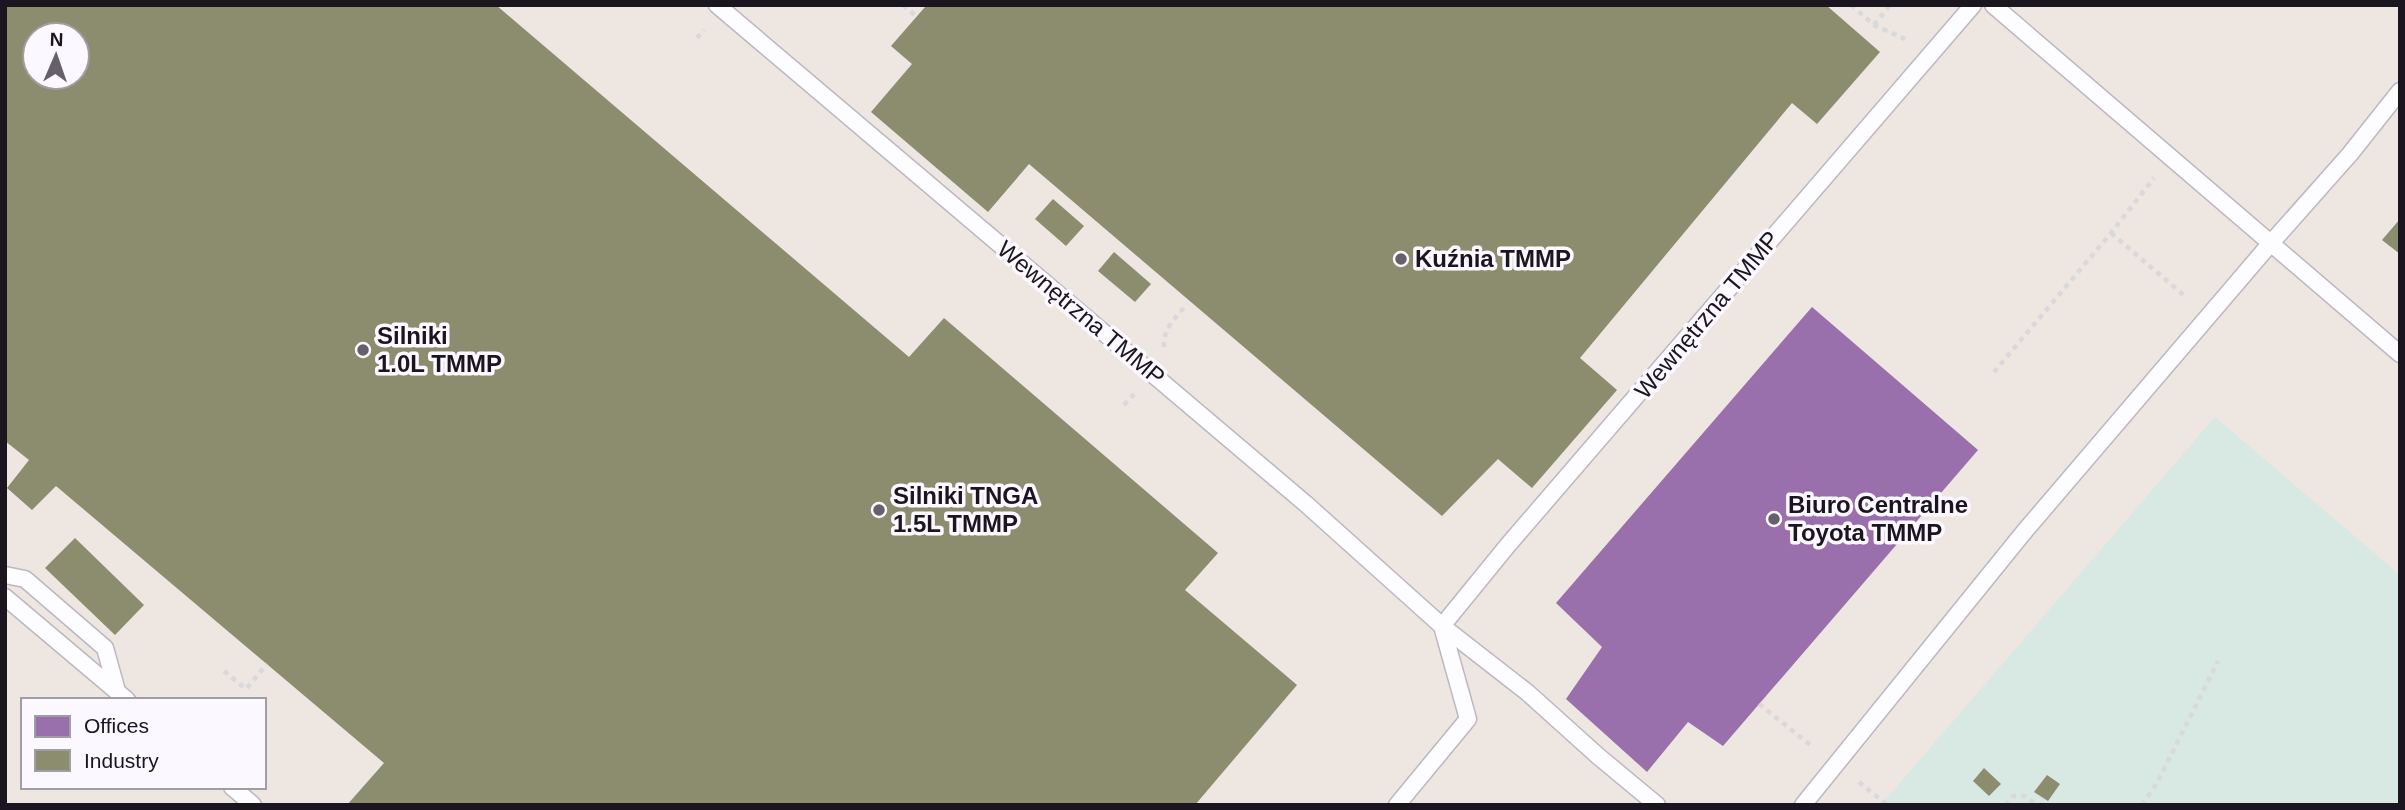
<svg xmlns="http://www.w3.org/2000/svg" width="2405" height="810" viewBox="0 0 2405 810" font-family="Helvetica,sans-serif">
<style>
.commercial{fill:#eee6e0;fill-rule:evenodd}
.green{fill:#d8e8e2}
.offices{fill:#9970ab}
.industry{fill:#8c8c6e;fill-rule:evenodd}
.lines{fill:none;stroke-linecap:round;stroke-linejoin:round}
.service-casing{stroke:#bcb7c1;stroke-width:19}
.path{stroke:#d9d8db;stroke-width:4.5;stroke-dasharray:5 5;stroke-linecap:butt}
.service{stroke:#fdfcfe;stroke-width:16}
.poi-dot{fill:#65606b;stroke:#fbf8ff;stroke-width:2.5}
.labels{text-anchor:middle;stroke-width:7;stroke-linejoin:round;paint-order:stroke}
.poi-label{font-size:24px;font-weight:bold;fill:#1a151f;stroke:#fbf8ff;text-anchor:start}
.street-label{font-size:24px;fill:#1a151f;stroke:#fbf8ff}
</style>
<rect width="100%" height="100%" fill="#f1ecf7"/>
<path class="commercial" d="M5,5H2400V805H5ZM35,35H77V77H35ZM23,700H264V787H23Z"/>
<path class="green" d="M2215,417L2400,575V805H1881Z"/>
<path class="offices" d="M1812,307L1978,450L1723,746L1688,722L1647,772L1566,699L1602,647L1556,603Z"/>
<g class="industry">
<path d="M5,5H496L909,357L944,318L1218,553L1185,590L1297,685L1195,805H347L384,763L56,486L32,510L7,488L29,460L5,441ZM35,35H77V77H35Z"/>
<path d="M923,5H1826L1880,52L1817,124L1792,103L1580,358L1617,390L1532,488L1498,459L1442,516L1029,164L988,212L871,112L912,64L891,46L925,7Z"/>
<path d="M1053,199L1084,226L1066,246L1035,219Z"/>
<path d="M2400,219V254L2382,240Z"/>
<path d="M1114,252L1151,284L1135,302L1098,271Z"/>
<path d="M75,538L144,605L115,635L45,568Z"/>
<path d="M1984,768L2001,784L1989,796L1973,781Z"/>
<path d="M2047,775L2060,784L2048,801L2034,792Z"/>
</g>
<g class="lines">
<g class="service-casing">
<g id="service">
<path d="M717,5L1306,504L1442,626L1528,693L1598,756L1657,805"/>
<path d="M1993,5L2400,354"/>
<path d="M5,575L25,579L105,648L117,691"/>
<path d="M5,597L127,700"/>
<path d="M1442,626L1508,545L1973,5"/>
<path d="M232,787L253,805"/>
<path d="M1397,805L1468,719L1442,626"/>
<path d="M1803,805L2024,532L2264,251L2350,154L2400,91"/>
</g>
</g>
<g class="path">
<path d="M903,5L917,17"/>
<path d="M1851,5L1874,25L1905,39"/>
<path d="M1874,25L1890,5"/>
<path d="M697,38L704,30"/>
<path d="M2111,233L2187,298"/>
<path d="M1164,347C1162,330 1177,316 1187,304"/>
<path d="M1994,372L2111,233L2154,178"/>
<path d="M1124,405L1135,393"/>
<path d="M224,671L246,689L267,664"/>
<path d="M1759,704L1813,747"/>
<path d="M1859,782L1887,805"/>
<path d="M2005,805L2013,796H2024L2037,805"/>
<path d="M2142,805L2157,783L2218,661"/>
</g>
<use href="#service" class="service"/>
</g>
<g class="poi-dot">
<circle cx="1401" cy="259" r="7"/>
<circle cx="363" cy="350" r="7"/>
<circle cx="879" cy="510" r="7"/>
<circle cx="1774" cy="519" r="7"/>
</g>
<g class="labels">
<g class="poi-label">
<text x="1415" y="267">Kuźnia TMMP</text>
<text x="377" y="344">Silniki<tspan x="377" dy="28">1.0L TMMP</tspan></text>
<text x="893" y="504">Silniki TNGA<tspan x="893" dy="28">1.5L TMMP</tspan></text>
<text x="1788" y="513">Biuro Centralne<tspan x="1788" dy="28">Toyota TMMP</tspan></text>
</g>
<g class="street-label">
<text transform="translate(1081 313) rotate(40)" y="8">Wewnętrzna TMMP</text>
<text transform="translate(1707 315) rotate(-50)" y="8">Wewnętrzna TMMP</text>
</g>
</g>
<rect width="2405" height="810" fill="none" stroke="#1a151f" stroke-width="14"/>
<rect x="21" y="698" width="245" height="91" fill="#fbf8ff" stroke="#a19da5" stroke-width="2"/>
<rect x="35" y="716" width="35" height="21" fill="#9970ab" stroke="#a19da5" stroke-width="2"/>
<text x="84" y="733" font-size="21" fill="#1a151f">Offices</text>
<rect x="35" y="750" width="35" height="21" fill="#8c8c6e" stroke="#a19da5" stroke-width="2"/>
<text x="84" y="768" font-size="21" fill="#1a151f">Industry</text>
<g transform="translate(56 56) rotate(2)"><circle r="33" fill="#fbf8ff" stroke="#a19da5" stroke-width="2"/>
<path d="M0-5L12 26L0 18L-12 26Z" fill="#65606b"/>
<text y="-10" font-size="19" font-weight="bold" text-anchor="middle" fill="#1a151f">N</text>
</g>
</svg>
